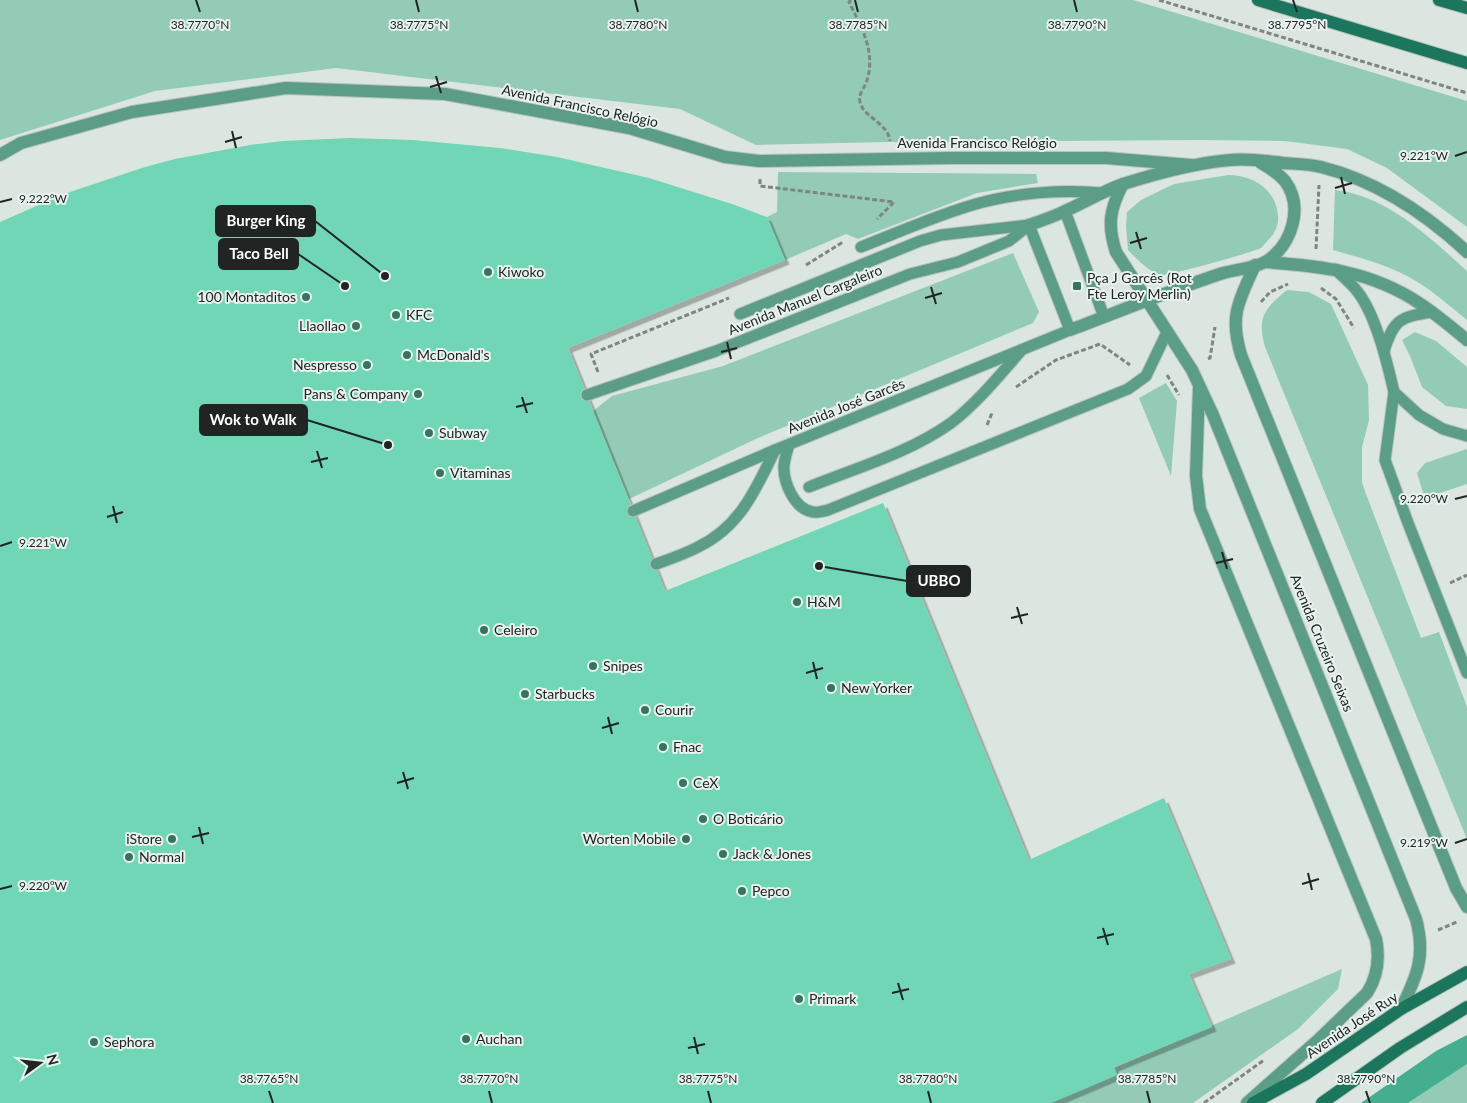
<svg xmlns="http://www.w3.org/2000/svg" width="1467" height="1103" viewBox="0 0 1467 1103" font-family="Lato,sans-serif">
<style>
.green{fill:#93cbb6}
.water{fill:#45ae8e}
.building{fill:#70d6b5;filter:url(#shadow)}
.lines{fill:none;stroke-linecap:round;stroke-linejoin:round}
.lane-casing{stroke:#b9c3bf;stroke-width:13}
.street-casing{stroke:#b9c3bf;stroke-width:14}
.secondary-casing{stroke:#b9c3bf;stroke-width:14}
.path{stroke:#7e8582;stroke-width:3;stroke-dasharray:5 2.5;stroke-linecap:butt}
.lane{stroke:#5c9d87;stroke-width:11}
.street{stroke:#5c9d87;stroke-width:12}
.secondary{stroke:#1c765d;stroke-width:12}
.ticks{fill:none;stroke:#202423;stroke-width:2}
.poi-dot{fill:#377460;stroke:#e8f3ef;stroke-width:2}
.labels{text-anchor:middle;stroke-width:4;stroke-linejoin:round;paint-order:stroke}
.street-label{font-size:14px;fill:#202423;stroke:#e8f3ef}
.poi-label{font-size:14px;fill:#202423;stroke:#e8f3ef;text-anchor:start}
.ticks-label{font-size:12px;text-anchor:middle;fill:#202423;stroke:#e8f3ef;stroke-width:4;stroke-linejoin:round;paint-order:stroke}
.leader{fill:none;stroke:#202423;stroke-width:2}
.callout-dot{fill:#202423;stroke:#e8f3ef;stroke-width:2}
.callout{fill:#202423;stroke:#202423;stroke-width:2}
.callout-label{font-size:15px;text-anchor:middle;font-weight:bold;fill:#fff}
</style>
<defs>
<filter id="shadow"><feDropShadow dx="4.5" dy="4.5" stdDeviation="0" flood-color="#0004"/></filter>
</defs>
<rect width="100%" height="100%" fill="#dbe6e1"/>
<g class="green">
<path d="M0,0H1133L1467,101V227L1387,168L1347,149L1285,141L1198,140L887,142L756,145L680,109L336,68L155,91L0,140Z"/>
<path d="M778,172L1036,174L1038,183L977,193L858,239L846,234L785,260L767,217L777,212Z"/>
<path d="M1228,175C1253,175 1276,189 1278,216C1279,223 1276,231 1271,237C1268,240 1264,245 1261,248C1254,252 1168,276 1161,275C1149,272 1137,259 1128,250L1126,226L1127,212L1141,200L1174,184Z"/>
<path d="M1335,190C1388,196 1429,237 1467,271V320C1448,305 1429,287 1407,276C1384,264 1358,257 1333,250Z"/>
<path d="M1013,253L1039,312L1033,323L758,438L629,499L593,411L612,396L723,366Z"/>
<path d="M1287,290L1309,292L1331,304L1368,385L1369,420L1362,447V482L1366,494L1421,638L1439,632L1467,707V839L1265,347C1257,317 1264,309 1287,290Z"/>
<path d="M1415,332L1436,341L1467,367V409L1446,406L1422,387L1410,356L1402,340Z"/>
<path d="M1166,383L1177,401L1171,476L1139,398Z"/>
<path d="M1467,449V484L1434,495L1423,493L1417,473L1425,463Z"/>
<path d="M1342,969L1338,989L1298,1029L1193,1103H1034Z"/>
<path d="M1467,1064V1103H1408L1462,1067Z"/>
</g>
<path class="water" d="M1467,1035V1064L1408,1103H1361L1436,1051Z"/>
<path class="building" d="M350,138L413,140L500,148L557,157L649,178L732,204L767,217L785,260L568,348L665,591L883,503L1029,860L1164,798L1231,959L1189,974L1212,1027L1114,1067L1117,1075L1051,1103H0V222L64,194L145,167L175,159L250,145L283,141Z"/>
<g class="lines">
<g class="lane-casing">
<g id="lane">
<path d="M1065,211L1104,317"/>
<path d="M861,247C899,232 937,215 976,204C1014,193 1063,189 1102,193"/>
<path d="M1335,269C1342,276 1351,283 1357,291C1376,315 1387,362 1394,392"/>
<path d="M740,314L920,241L941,235L1029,225"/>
<path d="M1384,351C1394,319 1400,317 1432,312"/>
<path d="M587,395L716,351L910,274L958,262L1009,241L1029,225"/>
<path d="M1467,436L1443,429L1419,415L1394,392L1385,460L1408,523L1467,673"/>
<path d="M789,445C787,451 785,458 784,465C783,482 794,509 813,512C817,513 824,511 828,510L1128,389L1146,376L1167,332"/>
<path d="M809,487C856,468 909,453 951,423C977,403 999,376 1020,352"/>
<path d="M633,511L775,450L1070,330L1029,225"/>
<path d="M656,564C670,559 685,554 698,547C740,527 756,489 775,450"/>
</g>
</g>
<g class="street-casing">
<g id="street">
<path d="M0,155L21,143L132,112L286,88L445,94L629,128L725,157L759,161L950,158H1106L1191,165"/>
<path d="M1123,184C1110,208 1107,225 1116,252L1192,370L1213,415L1416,919C1426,956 1417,976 1401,1009"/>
<path d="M1029,225C1041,221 1053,217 1065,211C1084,203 1103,191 1123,184C1158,173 1194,163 1230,160C1248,158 1266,161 1283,163C1296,164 1309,164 1321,167C1377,181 1425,213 1467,252"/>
<path d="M1265,262C1321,266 1371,271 1419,303C1436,314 1451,327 1467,340"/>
<path d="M1255,265C1239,301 1229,315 1241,355L1456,888L1467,907"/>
<path d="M1070,330C1120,311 1169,291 1220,274C1233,270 1256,268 1267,261C1292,244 1304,207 1285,181C1278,173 1270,168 1261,163"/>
<path d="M1199,387L1196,476L1200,509L1376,939C1380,959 1378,976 1367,993L1317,1041L1247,1103"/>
</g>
</g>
<g class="secondary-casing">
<g id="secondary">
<path d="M1258,0L1467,63"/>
<path d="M1439,0L1467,8"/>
<path d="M1253,1103L1306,1074L1401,1009L1467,972"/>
<path d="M1322,1103L1400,1048L1467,1007"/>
</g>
</g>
<g class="path">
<path d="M851,0L849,2C861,26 876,52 867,80C865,88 858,93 860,102C863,117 888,123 890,141"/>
<path d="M1159,0L1467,93"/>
<path d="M760,179V186L894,202L877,219"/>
<path d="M1316,249L1319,185"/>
<path d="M806,265L843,242"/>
<path d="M1321,288L1336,299L1354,328"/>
<path d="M1261,302L1270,292L1288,284"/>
<path d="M1208,359L1210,358L1215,327"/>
<path d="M598,372L591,354L729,298"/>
<path d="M1167,375L1179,395"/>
<path d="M1016,387L1056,360L1100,344L1130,365"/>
<path d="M987,425L992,413"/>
<path d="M1450,583L1467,575"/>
<path d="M1438,930L1457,922"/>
<path d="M1204,1103L1264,1060"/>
</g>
<use href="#lane" class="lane"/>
<use href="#street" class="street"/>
<use href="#secondary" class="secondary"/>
</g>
<path class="ticks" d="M196,0L200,12M416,0L419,12M635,0L638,12M855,0L858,12M1074,0L1077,12M1293,0L1297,12M436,76L441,93M430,87L447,82M232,131L236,148M225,142L242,137M1455,156L1467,152M1341,177L1345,194M1335,188L1352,183M0,202L12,199M1136,232L1141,249M1130,243L1147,238M931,287L936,304M925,298L942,293M727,342L731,359M721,352L737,348M522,397L527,413M516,407L533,403M317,451L322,468M311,462L328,458M1455,499L1467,496M113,506L117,523M107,517L123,512M0,546L12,542M1222,552L1227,569M1216,563L1233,559M1017,607L1022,624M1011,618L1028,614M813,662L817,679M806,673L823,668M608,717L612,734M602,728L619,723M403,772L408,789M397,783L414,778M199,827L203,844M192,837L209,833M1455,843L1467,839M1308,873L1312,890M1302,884L1319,879M0,889L12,886M1103,928L1108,945M1097,938L1114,934M898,983L903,1000M892,993L909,989M694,1037L698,1054M688,1048L705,1044M269,1091L273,1103M489,1091L492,1103M708,1091L711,1103M928,1091L931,1103M1147,1091L1150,1103M1366,1091L1370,1103"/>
<g class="poi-dot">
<circle cx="488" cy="272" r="5"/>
<rect x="1072" y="281" width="10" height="10" rx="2.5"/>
<circle cx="306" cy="297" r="5"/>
<circle cx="396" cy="315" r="5"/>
<circle cx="356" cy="326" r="5"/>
<circle cx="407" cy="355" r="5"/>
<circle cx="367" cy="365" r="5"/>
<circle cx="418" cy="394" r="5"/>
<circle cx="429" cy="433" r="5"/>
<circle cx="440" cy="473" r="5"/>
<circle cx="797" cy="602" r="5"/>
<circle cx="484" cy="630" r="5"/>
<circle cx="593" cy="666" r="5"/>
<circle cx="831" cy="688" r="5"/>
<circle cx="525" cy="694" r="5"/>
<circle cx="645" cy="710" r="5"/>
<circle cx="663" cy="747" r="5"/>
<circle cx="683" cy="783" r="5"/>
<circle cx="703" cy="819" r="5"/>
<circle cx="172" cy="839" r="5"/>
<circle cx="686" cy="839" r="5"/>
<circle cx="723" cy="854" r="5"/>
<circle cx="129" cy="857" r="5"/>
<circle cx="742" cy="891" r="5"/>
<circle cx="799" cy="999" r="5"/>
<circle cx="466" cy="1039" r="5"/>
<circle cx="94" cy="1042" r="5"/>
</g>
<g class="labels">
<g class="street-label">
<text transform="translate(580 106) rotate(12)" y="5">Avenida Francisco Relógio</text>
<text x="977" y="148">Avenida Francisco Relógio</text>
<text transform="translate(805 300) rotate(-22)" y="5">Avenida Manuel Cargaleiro</text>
<text transform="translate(846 406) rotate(-22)" y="5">Avenida José Garcês</text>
<text transform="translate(1322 643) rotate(68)" y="5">Avenida Cruzeiro Seixas</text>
<text transform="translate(1352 1025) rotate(-34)" y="5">Avenida José Ruy</text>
</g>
<g class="poi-label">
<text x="498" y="277">Kiwoko</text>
<text x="1087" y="283">Pça J Garcês (Rot<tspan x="1087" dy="16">Fte Leroy Merlin)</tspan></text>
<text x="296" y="302" text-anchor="end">100 Montaditos</text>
<text x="406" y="320">KFC</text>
<text x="346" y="331" text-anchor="end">Llaollao</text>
<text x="417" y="360">McDonald's</text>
<text x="357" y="370" text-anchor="end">Nespresso</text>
<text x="408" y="399" text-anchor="end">Pans &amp; Company</text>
<text x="439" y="438">Subway</text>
<text x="450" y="478">Vitaminas</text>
<text x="807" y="607">H&amp;M</text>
<text x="494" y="635">Celeiro</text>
<text x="603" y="671">Snipes</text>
<text x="841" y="693">New Yorker</text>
<text x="535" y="699">Starbucks</text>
<text x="655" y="715">Courir</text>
<text x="673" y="752">Fnac</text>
<text x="693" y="788">CeX</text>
<text x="713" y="824">O Boticário</text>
<text x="162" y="844" text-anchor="end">iStore</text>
<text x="676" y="844" text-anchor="end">Worten Mobile</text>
<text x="733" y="859">Jack &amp; Jones</text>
<text x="139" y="862">Normal</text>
<text x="752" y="896">Pepco</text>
<text x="809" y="1004">Primark</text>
<text x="476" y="1044">Auchan</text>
<text x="104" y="1047">Sephora</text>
</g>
</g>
<g class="ticks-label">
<text x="200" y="29">38.7770°N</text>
<text x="419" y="29">38.7775°N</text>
<text x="638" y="29">38.7780°N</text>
<text x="858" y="29">38.7785°N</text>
<text x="1077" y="29">38.7790°N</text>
<text x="1297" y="29">38.7795°N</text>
<text x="1424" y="160">9.221°W</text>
<text x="43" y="203">9.222°W</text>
<text x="1424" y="503">9.220°W</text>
<text x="43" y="547">9.221°W</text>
<text x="1424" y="847">9.219°W</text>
<text x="43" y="890">9.220°W</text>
<text x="269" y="1083">38.7765°N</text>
<text x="489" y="1083">38.7770°N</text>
<text x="708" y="1083">38.7775°N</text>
<text x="928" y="1083">38.7780°N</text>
<text x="1147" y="1083">38.7785°N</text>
<text x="1366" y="1083">38.7790°N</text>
</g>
<path class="leader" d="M385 276L315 221M345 286L298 254M388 445L307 420M819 566L907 581"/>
<g class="callout-dot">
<circle cx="385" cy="276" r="5"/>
<circle cx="345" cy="286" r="5"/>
<circle cx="388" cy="445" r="5"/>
<circle cx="819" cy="566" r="5"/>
</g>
<g class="callout">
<rect x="216" y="206" width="99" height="30" rx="5"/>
<rect x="219" y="239" width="79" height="30" rx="5"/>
<rect x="200" y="405" width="107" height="30" rx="5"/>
<rect x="907" y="566" width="63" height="30" rx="5"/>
</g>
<g class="callout-label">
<text x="266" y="226">Burger King</text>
<text x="259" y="259">Taco Bell</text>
<text x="253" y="425">Wok to Walk</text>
<text x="939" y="586">UBBO</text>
</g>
<g transform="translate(40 1063) rotate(75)" stroke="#e8f3ef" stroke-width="4" paint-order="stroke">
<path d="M0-4L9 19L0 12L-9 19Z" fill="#202423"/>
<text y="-8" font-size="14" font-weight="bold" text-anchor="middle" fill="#202423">N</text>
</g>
</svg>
